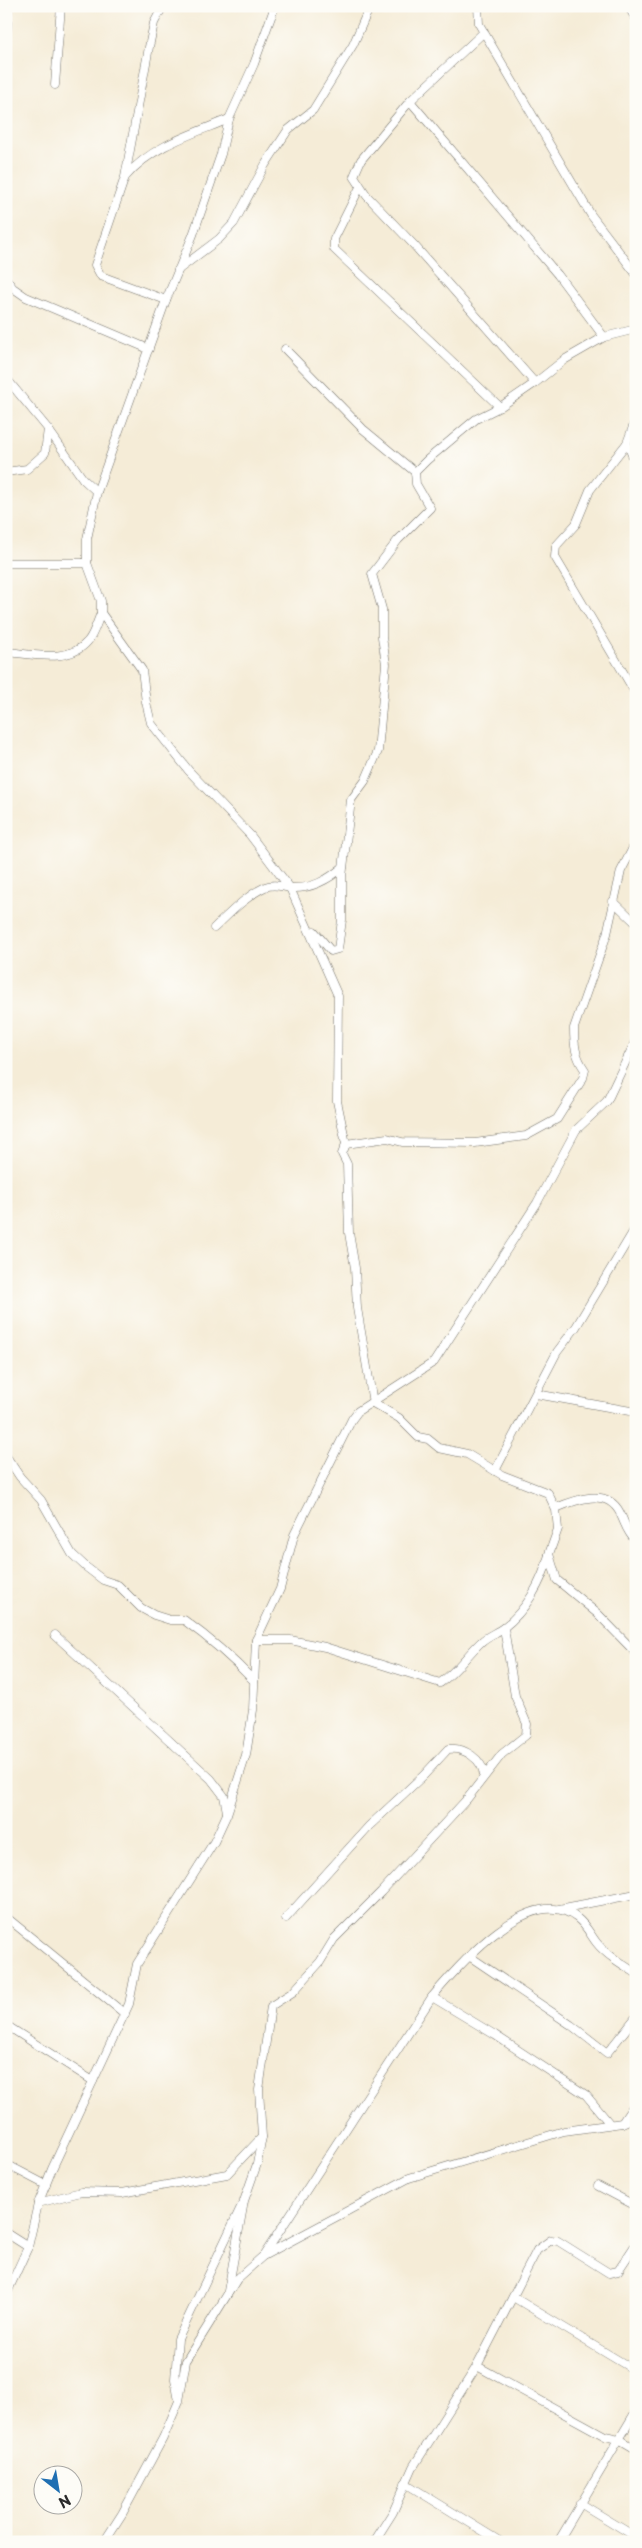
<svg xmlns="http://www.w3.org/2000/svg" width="642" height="2548" viewBox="0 0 642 2548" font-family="'Playpen Sans',sans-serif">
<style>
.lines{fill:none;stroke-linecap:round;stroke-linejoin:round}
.street-casing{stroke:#726f67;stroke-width:9}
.street{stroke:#fff;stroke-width:8}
</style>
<rect width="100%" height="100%" fill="#fdfcf7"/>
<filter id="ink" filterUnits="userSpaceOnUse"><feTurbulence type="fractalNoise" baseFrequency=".02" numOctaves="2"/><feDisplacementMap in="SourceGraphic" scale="10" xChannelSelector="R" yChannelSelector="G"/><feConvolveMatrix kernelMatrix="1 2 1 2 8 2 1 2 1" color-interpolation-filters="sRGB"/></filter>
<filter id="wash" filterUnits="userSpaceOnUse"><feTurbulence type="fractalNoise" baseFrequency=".0096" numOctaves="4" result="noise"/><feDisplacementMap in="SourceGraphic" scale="20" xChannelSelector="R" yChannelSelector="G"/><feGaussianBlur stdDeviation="1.12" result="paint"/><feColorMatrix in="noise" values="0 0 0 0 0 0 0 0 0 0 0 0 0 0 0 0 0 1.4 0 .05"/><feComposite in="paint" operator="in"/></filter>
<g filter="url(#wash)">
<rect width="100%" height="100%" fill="#f5ecd7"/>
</g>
<g filter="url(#ink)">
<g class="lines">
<g class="street-casing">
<g id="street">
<path d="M163,6L154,23L149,47L125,177L95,265L101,276L166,300"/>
<path d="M478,6L479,24L591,215L636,274"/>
<path d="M628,6L636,19"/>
<path d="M484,32L410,101L361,160L354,176L367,196L413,244L535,383"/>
<path d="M6,42L8,6"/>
<path d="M55,85L61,6"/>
<path d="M410,101L558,275L604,337"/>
<path d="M126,176C153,145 193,134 229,119"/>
<path d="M360,187L334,239V249L500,407"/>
<path d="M178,270L219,239L234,223L265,165L288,130L313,110L353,45L370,6"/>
<path d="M6,279L13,288L26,297L149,349"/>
<path d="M285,349L363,429L415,472"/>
<path d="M6,378L48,429L83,479L97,492L87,539V563L101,601V613L142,670L146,702L151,723L189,771L250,835L290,888L338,996L337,1101L346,1144L342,1154L347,1164L349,1233L355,1268L357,1308L373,1403L399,1418L418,1437L428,1439L439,1448L467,1454L502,1475L548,1493L556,1510L558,1529L549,1554L557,1580L598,1614L636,1653"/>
<path d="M636,419L627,443L636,464"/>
<path d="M627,443L590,490L576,524L556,546L555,557L636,694"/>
<path d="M6,472L27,469L45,453L48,429"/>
<path d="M97,492L166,300L193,235L221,154L229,119L254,64L275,6"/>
<path d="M6,563H87"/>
<path d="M6,652C33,654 69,664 88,641C94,634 97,622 101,613"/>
<path d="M613,901L636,923"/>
<path d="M214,928C229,914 246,896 265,887C275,883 282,887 291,888C312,889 328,880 343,867"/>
<path d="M314,931L331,951L338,949L342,920V877L351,800L365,781L378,751L386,664L382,637V609L372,574L398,540L430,508L416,484L415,472L427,460L476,419L500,407L535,383L564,360L604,337L636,329"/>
<path d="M346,1144L387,1138L402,1142L475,1143L526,1136L557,1119L583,1078L585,1070C575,1056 574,1045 574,1028L607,934L621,871L636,842"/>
<path d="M536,1394L636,1412"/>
<path d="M6,1456L20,1477L41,1500L72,1554L86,1567L103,1580L118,1585L141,1608L154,1615L170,1620H184C209,1638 233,1659 254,1681"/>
<path d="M495,1471L557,1352L576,1327L636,1227"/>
<path d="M556,1508C575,1500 607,1487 620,1513C625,1523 627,1533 636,1541"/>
<path d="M55,1635L211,1779L224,1796L227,1812"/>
<path d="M256,1640L280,1589L294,1535L352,1419L358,1411L434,1362L537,1203L576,1130L607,1101L636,1040"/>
<path d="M559,1909L636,1894"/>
<path d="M6,1917L125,2014"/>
<path d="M286,1918L369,1826L424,1775L448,1749C464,1747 483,1759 484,1776"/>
<path d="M469,1956L571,2025L607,2053L636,2017"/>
<path d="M432,1997L495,2035L586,2095L610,2124"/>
<path d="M6,2025L93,2081"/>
<path d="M622,2123L636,2102"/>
<path d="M6,2164L46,2185"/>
<path d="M598,2186L636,2206"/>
<path d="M38,2203L81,2192L122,2193L227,2174L262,2137"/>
<path d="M6,2233L28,2247"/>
<path d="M264,2255L432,1997C459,1965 531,1881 577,1918C586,1925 590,1934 596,1942C605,1954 623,1965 636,1973"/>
<path d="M228,2291L244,2201L257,2164L262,2137L259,2090L271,2006L293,1992L320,1962L334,1939L381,1892L467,1799L502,1754L526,1735L527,1724L515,1696L504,1628"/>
<path d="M6,2295L28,2247L38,2204L52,2169L129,2004L137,1964L214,1842L227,1814L246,1755L253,1710L256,1640H290L325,1647L440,1683C456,1672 467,1655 481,1642C487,1636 496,1633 503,1628C526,1611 542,1582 549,1555"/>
<path d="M513,2297L636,2371"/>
<path d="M477,2366L605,2436L619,2439L636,2449"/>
<path d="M178,2396L175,2379L178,2339L241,2207"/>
<path d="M405,2483L501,2542"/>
<path d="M580,2503L636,2537"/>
<path d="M104,2542L122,2514L163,2438L179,2401L186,2361L237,2279L263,2256L409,2178L564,2131L622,2123L636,2117"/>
<path d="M374,2542L393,2512L413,2467L477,2366L537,2250L551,2240L558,2241L609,2273L618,2271L636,2244"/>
<path d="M558,2542L636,2411"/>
</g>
</g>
<use href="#street" class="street"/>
</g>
</g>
<rect width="642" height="2548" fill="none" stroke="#fdfcf7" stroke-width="25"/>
<g transform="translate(58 2490) rotate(149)"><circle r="24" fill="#fdfcf7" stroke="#a9a8a5"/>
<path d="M0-4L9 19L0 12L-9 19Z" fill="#1f6fb2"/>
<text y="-8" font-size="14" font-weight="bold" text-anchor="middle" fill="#2b2b2b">N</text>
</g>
</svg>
